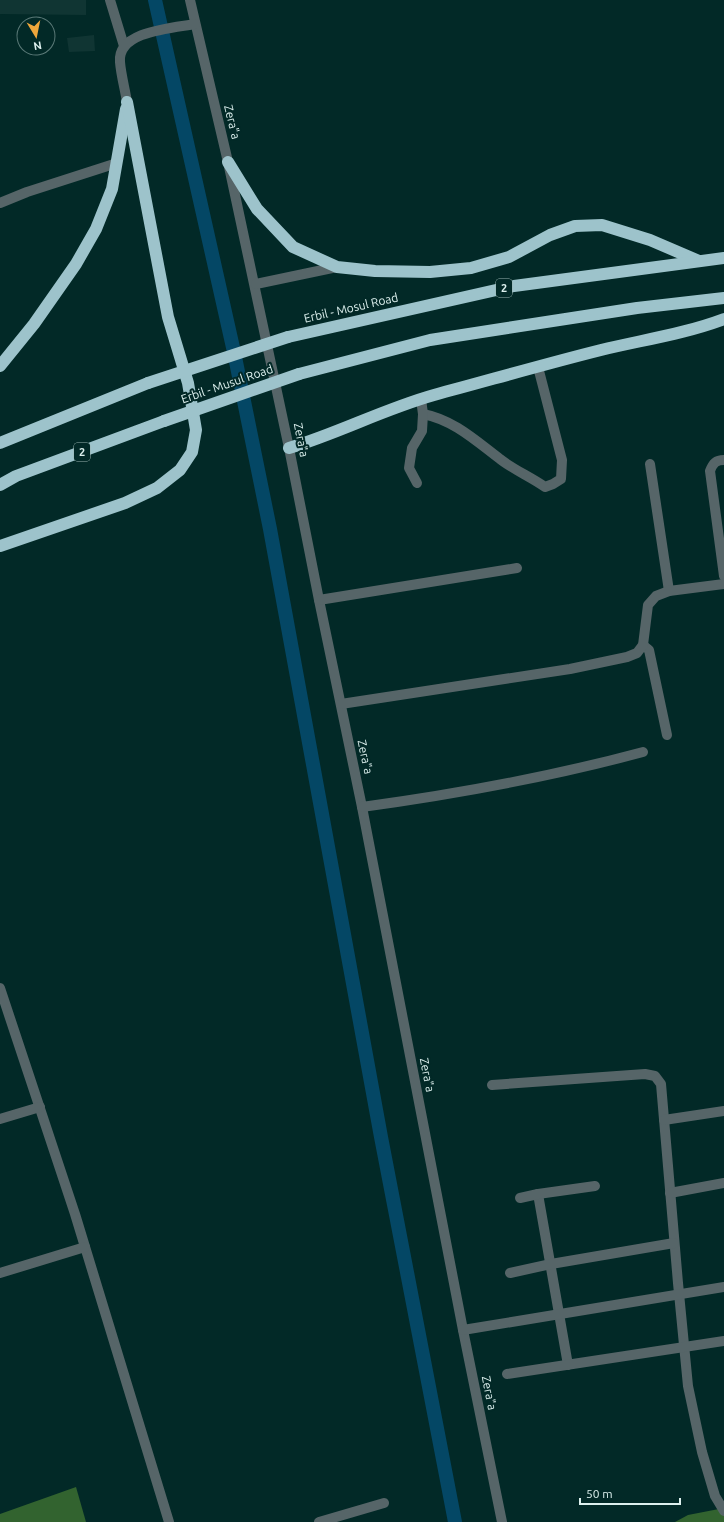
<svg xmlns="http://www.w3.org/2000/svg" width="724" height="1522" viewBox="0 0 724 1522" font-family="Ubuntu,sans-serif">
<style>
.built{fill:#103533}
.forest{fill:#32632f}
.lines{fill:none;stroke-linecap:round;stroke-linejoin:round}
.canal{stroke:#044765;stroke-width:14}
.minor{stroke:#566568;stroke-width:10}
.highway{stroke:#9dc3cb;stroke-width:12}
.highway-bridge{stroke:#9dc3cb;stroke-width:12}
.labels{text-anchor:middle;stroke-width:4;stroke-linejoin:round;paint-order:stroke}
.shield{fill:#022927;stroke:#9bb4b2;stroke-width:1}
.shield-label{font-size:11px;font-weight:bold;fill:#ddf0ee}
.street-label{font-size:12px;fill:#ddf0ee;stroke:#022927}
</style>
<rect width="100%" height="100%" fill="#022927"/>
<g class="built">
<path d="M0,0H86V15L0,14Z"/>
<path d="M94,35L95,51L69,52L67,38Z"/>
</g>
<g class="forest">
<path d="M76,1487L86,1522H0V1514Z"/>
<path d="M724,1508V1522H675L688,1515Z"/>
</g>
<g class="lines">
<path class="canal" d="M155,0L234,352L270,529L381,1137L455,1522"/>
<g class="minor">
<path d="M110,0L124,46"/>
<path d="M190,0L228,162L289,448L319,600L362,807L463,1330L502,1522"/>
<path d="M127,102C125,89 121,75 120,62C117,31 173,28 195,24"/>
<path d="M0,203L27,192L117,163"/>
<path d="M256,284L337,267"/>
<path d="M423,414C454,420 476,441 500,459C514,470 531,477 545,487L553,484L561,479L562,460L538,367"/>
<path d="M724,460C716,460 713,463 710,471L724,576"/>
<path d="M650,464L669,591"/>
<path d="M417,483L409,468L412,448L422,431L423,414L421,399"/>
<path d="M319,600L517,568"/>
<path d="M643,645L649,650L667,735"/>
<path d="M341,704L570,669L627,657L637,653L643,645L648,605L656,596L669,591L724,584"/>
<path d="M362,807C457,794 550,777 643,752"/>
<path d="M0,988L75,1214L169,1522"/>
<path d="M492,1085L645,1074L655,1076L661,1084L678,1283L688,1386L702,1452L715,1496L724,1511"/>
<path d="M0,1119L40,1107"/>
<path d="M664,1120L724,1111"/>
<path d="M670,1193L724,1183"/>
<path d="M538,1194L568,1365"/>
<path d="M520,1198L538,1194L595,1186"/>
<path d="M0,1273L85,1247"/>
<path d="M510,1273L551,1264L674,1243"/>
<path d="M463,1330L724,1287"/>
<path d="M507,1374L724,1341"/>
<path d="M319,1522L384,1503"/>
</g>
<g class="highway">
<path d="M228,162L257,209L293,247L337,267L375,271L430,272L471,268L509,257L550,235L575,226L602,225L650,240L699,261"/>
<path d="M288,337L514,286L724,258"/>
<path d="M0,366L34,324L76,264L96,229L112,189L126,109"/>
<path d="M299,374L430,340L637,308L724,298"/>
<path d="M0,443L148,383"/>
<path d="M289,448C339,433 384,409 434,395C490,380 545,364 601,350C642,340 684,334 724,319"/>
<path d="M0,485L16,476L164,421"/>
<path d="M0,546L125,503L157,488L180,470L192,452L196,430L188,383L168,317L127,102"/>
</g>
<g class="highway-bridge">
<path d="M148,383L288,337"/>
<path d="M164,421L299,374"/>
</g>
</g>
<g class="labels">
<g class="shield">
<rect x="496" y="279" width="16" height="18" rx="3"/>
<rect x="74" y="443" width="16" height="18" rx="3"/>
</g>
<g class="shield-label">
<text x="504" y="292">2</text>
<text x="82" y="456">2</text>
</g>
<g class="street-label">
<text transform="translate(232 122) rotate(76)" y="4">Zera"a</text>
<text transform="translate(351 308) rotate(-13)" y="4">Erbil - Mosul Road</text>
<text transform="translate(227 384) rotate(-19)" y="4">Erbil - Musul Road</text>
<text transform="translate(301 440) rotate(79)" y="4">Zera"a</text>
<text transform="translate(365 757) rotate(78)" y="4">Zera"a</text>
<text transform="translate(427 1075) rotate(79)" y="4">Zera"a</text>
<text transform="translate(489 1393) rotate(79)" y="4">Zera"a</text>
</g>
</g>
<g transform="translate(36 36) rotate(170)"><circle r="19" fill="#022927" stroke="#5a7977"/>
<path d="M0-3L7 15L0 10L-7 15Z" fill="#eea73c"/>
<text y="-6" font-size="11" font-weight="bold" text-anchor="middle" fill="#ddf0ee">N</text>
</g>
<path d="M580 1498v6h100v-6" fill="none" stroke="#ddf0ee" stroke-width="2"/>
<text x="586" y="1498" font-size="12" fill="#ddf0ee" stroke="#022927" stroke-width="3" paint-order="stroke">50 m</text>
</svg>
